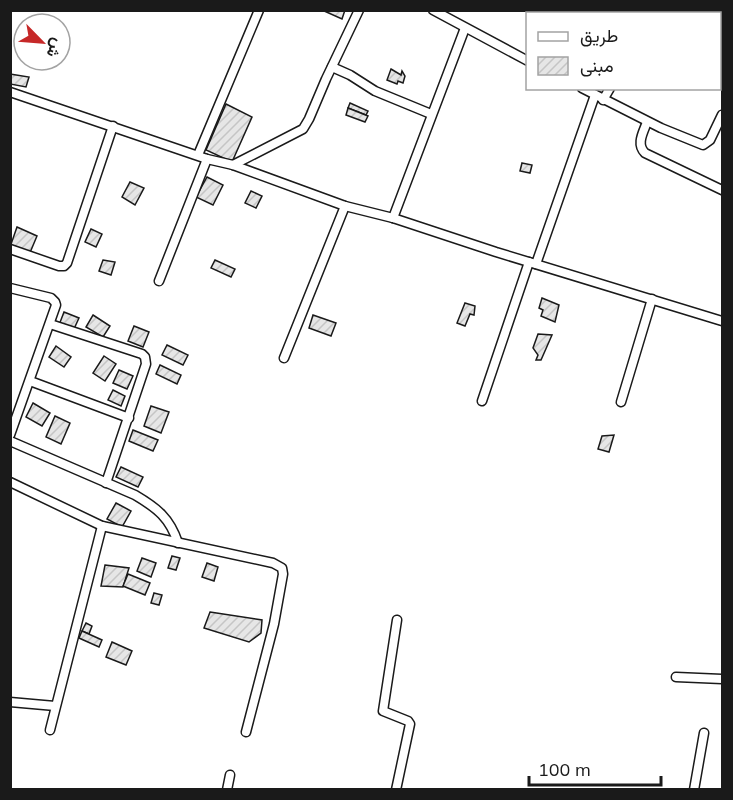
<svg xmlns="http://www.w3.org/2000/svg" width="733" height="800" viewBox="0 0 733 800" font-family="Mulish,Vazirmatn,sans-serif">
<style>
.building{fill:url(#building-hatch);stroke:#1a1a1a;stroke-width:1.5}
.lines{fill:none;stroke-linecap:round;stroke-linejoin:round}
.street-casing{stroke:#1a1a1a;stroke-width:11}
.street{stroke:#fff;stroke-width:8}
</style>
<defs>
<pattern id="building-hatch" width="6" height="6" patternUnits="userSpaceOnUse" patternTransform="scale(1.5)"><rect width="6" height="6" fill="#e6e6e6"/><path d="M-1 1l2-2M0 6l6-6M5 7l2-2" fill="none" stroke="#c5c5c5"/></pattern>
</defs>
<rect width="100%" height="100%" fill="#fff"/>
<g class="building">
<path d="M322,10H345L342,19Z"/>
<path d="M531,10H551L550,14H529Z"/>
<path d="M391,69L401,75L402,71L405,76L403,83L398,81L397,84L387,80Z"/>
<path d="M10,74L29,77L26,87L10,84Z"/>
<path d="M350,103L368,111L366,115L348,108Z"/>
<path d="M226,104L252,117L232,162L206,150Z"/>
<path d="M348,108L368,116L365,122L346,115Z"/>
<path d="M522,163L532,165L530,173L520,171Z"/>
<path d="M207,177L223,185L213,205L196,197Z"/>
<path d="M130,182L144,188L135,205L122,197Z"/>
<path d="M251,191L262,196L256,208L245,203Z"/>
<path d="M17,227L37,236L29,255L10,247Z"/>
<path d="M91,229L102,234L96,247L85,242Z"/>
<path d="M103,260L115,262L111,275L99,271Z"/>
<path d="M215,260L235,269L231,277L211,268Z"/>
<path d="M542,298L559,305L555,322L541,316L543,310L539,308Z"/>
<path d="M465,303L475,306L474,315L470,314L465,326L457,323Z"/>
<path d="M64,312L79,318L73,331L59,325Z"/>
<path d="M93,315L110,326L103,337L86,327Z"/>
<path d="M313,315L336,323L331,336L309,328Z"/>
<path d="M134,326L149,332L143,347L128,341Z"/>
<path d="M538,334L552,335L541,360H536L538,355L533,348Z"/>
<path d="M167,345L188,355L183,365L162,355Z"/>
<path d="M56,346L71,357L64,367L49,357Z"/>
<path d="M104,356L116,364L105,381L93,373Z"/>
<path d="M160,365L181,375L177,384L156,374Z"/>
<path d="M119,370L133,376L127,389L113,383Z"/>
<path d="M113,390L125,396L121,406L108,400Z"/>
<path d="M33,403L50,413L42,426L26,417Z"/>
<path d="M151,406L169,412L161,433L144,426Z"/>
<path d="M55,416L70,423L61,444L46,437Z"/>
<path d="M133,430L158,440L153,451L129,441Z"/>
<path d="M614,435L609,452L598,449L602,436Z"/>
<path d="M121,467L143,477L138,487L116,477Z"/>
<path d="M116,503L131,511L122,527L107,519Z"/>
<path d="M172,556L180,558L176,570L168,568Z"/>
<path d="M142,558L156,563L151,577L137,571Z"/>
<path d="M207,563L218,567L214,581L202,577Z"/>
<path d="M105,565L129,568L123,587L101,586Z"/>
<path d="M128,574L150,583L145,595L123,586Z"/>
<path d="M154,593L162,595L159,605L151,603Z"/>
<path d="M210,612L262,620L261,633L249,642L204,628Z"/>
<path d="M86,623L92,626L89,634L82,631Z"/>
<path d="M82,631L102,640L99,647L79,638Z"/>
<path d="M112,642L132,651L126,665L106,657Z"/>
</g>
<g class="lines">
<g class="street-casing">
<g id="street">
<path d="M433,10L528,61"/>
<path d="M650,14L651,10"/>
<path d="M332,67L350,75L375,91L431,114"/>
<path d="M582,88L661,128L703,145L710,140L722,115"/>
<path d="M10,92L207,159L233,165L345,206L393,218L496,252L722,321"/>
<path d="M603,100L610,88"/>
<path d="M647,122C643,133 636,144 645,153L722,190"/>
<path d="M198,155L259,10"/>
<path d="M233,165L303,129L309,119L326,79L359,10"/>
<path d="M393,218L465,28"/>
<path d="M10,249L59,266H64L67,263L113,126"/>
<path d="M536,264L595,95"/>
<path d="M159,281L207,159"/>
<path d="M10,288L51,298L55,302L56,305L10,435"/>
<path d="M50,324L142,354L145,357L146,364L106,483"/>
<path d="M284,358L345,206"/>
<path d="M30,381L129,418"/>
<path d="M482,401L529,262"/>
<path d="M621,402L652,299"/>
<path d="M10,441L135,495C157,508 170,518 178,543"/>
<path d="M10,482L102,526L273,563L282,568L283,574L274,624L246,732"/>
<path d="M676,677L722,679"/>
<path d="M10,702L55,706"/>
<path d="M50,730L102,526"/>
<path d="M227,790L230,775"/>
<path d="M396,790L410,724L408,721L383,711L397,620"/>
<path d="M694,790L704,733"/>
</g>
</g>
<use href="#street" class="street"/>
</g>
<rect width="733" height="800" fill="none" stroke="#1a1a1a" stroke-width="24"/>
<rect x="526" y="12" width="195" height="78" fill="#ffffff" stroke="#a3a3a3" stroke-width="1.5"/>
<rect x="538" y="32" width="30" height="9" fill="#ffffff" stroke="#a3a3a3" stroke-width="1.5"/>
<text x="580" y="42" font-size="18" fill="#1a1a1a">طريق</text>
<rect x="538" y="57" width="30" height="18" fill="url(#building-hatch)" stroke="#a3a3a3" stroke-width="1.5"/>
<text x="580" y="72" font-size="18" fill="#1a1a1a">مبنى</text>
<g transform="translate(42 42) rotate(115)"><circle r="28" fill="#ffffff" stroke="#a3a3a3" stroke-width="1.5"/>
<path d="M0-4.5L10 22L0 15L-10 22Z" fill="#c62828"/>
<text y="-9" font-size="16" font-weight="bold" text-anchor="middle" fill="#1a1a1a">ش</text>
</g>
<path d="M529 776v9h132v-9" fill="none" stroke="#1a1a1a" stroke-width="3"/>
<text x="538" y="776" font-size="18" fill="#1a1a1a" stroke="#ffffff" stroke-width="4.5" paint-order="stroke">100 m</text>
</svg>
